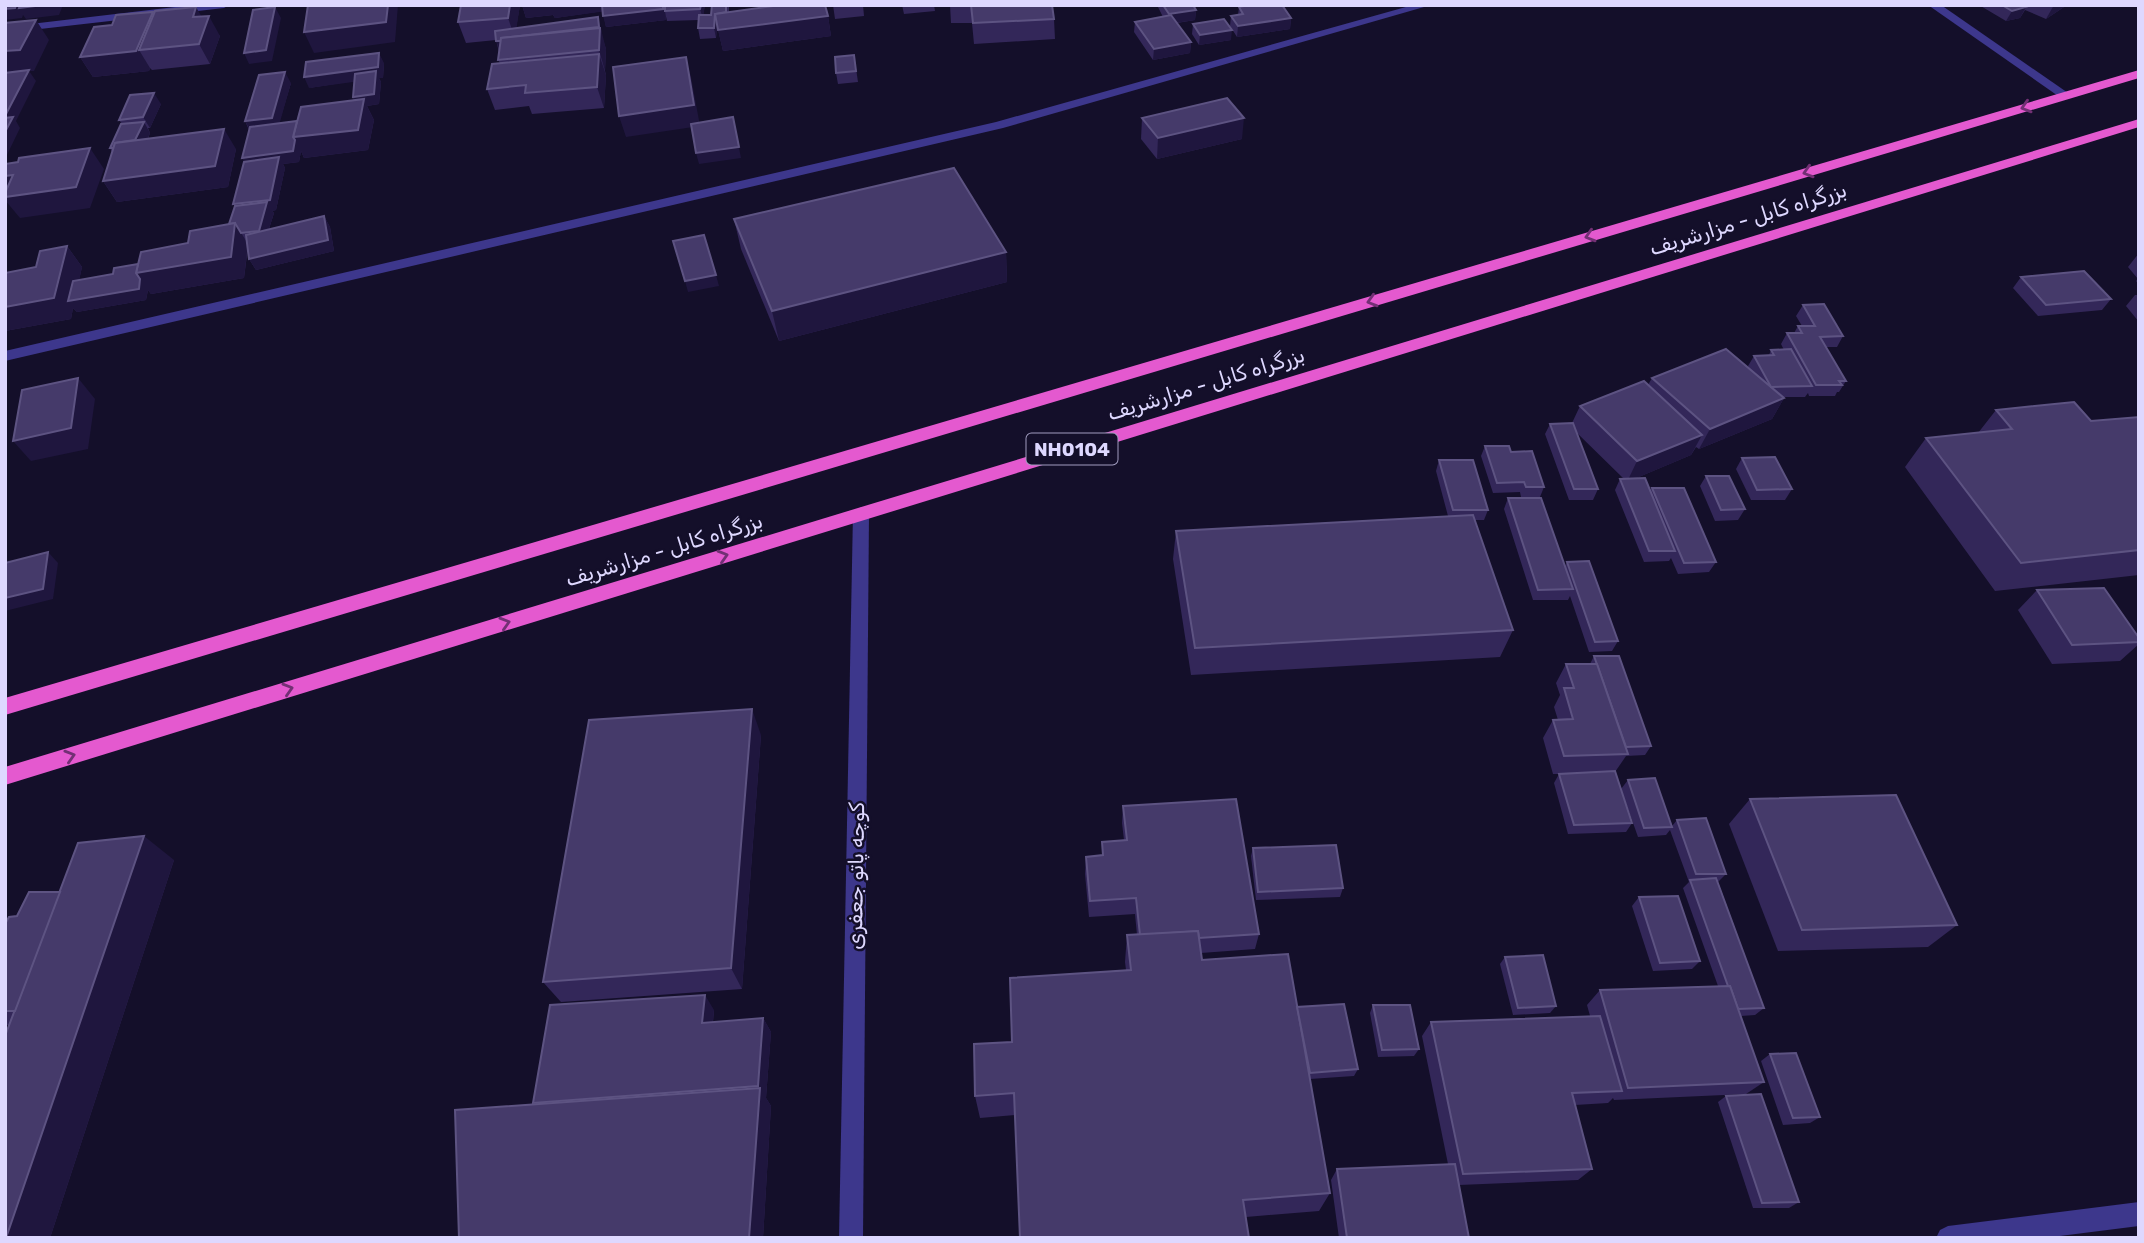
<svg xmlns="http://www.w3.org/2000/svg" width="2144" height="1243" viewBox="0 0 2144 1243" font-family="Rubik,'Noto Naskh Arabic',sans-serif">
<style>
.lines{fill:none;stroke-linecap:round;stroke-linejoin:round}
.minor{fill:#3d378c;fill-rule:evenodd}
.trunk{fill:#e459cf;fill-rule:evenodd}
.wall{fill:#332759}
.shaded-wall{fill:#1f163e}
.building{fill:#453a6a;stroke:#5d5382;stroke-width:2}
.oneway{stroke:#723074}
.labels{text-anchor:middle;stroke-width:5;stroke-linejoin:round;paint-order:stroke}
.shield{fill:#140f2a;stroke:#a19cbf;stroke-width:2}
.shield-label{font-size:19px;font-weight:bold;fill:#ded8ff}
.street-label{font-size:21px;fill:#ded8ff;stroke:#140f2a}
</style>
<rect width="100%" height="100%" fill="#140f2a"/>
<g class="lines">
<g class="minor">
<path d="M192,5H229L224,8L5,33V27Z"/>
<path d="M1413,5H1431L1003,128L5,361V351L996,122Z"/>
<path d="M1928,5H1941L2071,95L2061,98Z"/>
<path d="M861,507L869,513L863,1238H839L853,513Z"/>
<path d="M2139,1202V1226L2044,1238H1936L1940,1230L1948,1226Z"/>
</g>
<g class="trunk">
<path d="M2139,70V78L5,715V698Z"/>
<path d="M2139,119V127L5,785V767Z"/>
</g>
</g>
<g class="wall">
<path d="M461,5H520L516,28H601L602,37L606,49L605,71L606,75L604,108L532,114L529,106L495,110L487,89L500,63L498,60L499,52L496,40L466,43L458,22Z"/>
<path d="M522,5L665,10L705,5L703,15H711L712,5H729V12L828,16L831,36L723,51L717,25L716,38L700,39L698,28L699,20L667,21L665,12L666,20L606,27L603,11L555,18L553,15L526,18Z"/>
<path d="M833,5H863L864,16L835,19Z"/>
<path d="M902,5H934L935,11L904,14Z"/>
<path d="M950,5H1052L1054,19L1055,39L974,44L972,23H951Z"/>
<path d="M1157,5H1193L1196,10L1195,20L1177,23L1191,42L1190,53L1153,60L1134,32L1135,22L1163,17Z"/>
<path d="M1979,5H2067L2046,19L2025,10L2020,18L2006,21Z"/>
<path d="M1239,7L1291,18L1290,29L1237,37L1230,26L1231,16L1238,15Z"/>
<path d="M154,14L202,17L220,36L210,64L152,70L150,68L149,71L93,77L80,57L112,25Z"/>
<path d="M1193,24L1231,40L1199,45L1192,34Z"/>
<path d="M854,55L858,82L838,84L836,73Z"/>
<path d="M384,63L383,78H379L381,82L379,104L367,106L374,120L368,150L304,158L301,151L299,162L283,164L285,168L276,210L272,211L274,213L269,229L324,216L330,227L334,251L256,270L249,259L248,247L244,278L151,294L148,290L146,300L77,312L73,308L71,319L5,331V273L36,267L67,246L82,267L79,280L113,274L188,243L229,224L235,207L233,204L245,162L242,158L249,130L245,121L291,83L279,123L297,121L354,101L353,97L354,81L309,88Z"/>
<path d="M161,104L150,128H148L150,133L148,139L236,149L228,187L117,202L103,181L112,152L110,148L122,124L119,120Z"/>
<path d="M1142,118L1242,139L1157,159L1141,139Z"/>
<path d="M734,219L1006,252L1007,282L779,341L741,249Z"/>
<path d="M2139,253V284L2136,281L2138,279L2128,267Z"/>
<path d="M2021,277L2111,299L2102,310L2038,316L2013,288Z"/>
<path d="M2135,295H2139V322L2126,306Z"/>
<path d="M1803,305L1843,336L1837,347H1826L1846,381L1839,392H1837L1835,396H1809L1808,393L1805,397H1784V398L1772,419L1699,449L1696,447L1691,455L1634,479L1650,491L1652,488L1716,562L1709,572L1678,574L1671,558L1669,561L1644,562L1615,490L1620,479H1624L1576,432L1598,489L1593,500H1569L1545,434L1550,424L1572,423L1580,406L1648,385L1652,378L1749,369L1748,366L1754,356L1769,355L1771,350H1784L1781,344L1787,333H1794L1798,326H1802L1796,316Z"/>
<path d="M1996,410L2091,421L2139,417V575L1995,591L1905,467L1926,438L1978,433Z"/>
<path d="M1485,446L1511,452L1544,487L1540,497H1521L1520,492L1493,493L1481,456Z"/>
<path d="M1742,458L1792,489L1785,500H1751L1736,469Z"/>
<path d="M1439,460L1488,510L1484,520H1474L1513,630L1500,657L1191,675L1173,559L1176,531L1448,516L1436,471Z"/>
<path d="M1706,476L1745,509L1738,520L1715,521L1700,486Z"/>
<path d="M1508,498L1565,566L1567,562L1618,641L1612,651L1589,652L1570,596L1568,600H1533L1504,509Z"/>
<path d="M2037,590L2139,638V644L2120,661L2052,664L2018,610Z"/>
<path d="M1594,656L1651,746L1645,755L1626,756L1615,772L1632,823L1626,832L1568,834L1554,783L1559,774H1553L1543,738L1553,720H1558L1554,707L1560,695L1556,683L1566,664H1590Z"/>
<path d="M761,735L742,989L561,1002L543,982Z"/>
<path d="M1628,780L1672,826L1677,820L1726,874L1718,882L1764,1008L1755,1015L1741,1016L1764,1082L1746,1094L1614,1100L1613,1098L1608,1103L1575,1105L1592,1169L1578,1180L1459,1185L1469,1238H1339L1331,1180L1337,1169L1448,1164L1422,1036L1431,1022L1590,1016L1587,1005L1600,990L1718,986L1683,888L1689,882L1670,830L1666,835L1638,837L1621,789Z"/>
<path d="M1750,799L1957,925L1928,947L1778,951L1729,824Z"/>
<path d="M1123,806L1259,934L1255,949L1201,953L1202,960L1297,1007L1358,1069L1354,1076L1310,1079L1330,1193L1319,1211L1246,1217L1015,1115L980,1118L975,1096L1012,1042L1126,970L1125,962L1127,935H1137L1135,914L1089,917L1085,874L1086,857L1102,856V842L1124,840L1122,823Z"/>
<path d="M1253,848L1343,888L1340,897L1256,900L1251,856Z"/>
<path d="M174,860L50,1238H5L9,1026L5,1024V924L60,892Z"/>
<path d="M1639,897L1700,961L1692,969L1653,971L1632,906Z"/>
<path d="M1505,957L1556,1006L1550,1013L1513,1015L1500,964Z"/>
<path d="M1373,1005L1419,1049L1414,1056L1378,1057L1370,1013Z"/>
<path d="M714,1010L713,1022L763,1018L771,1032L766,1098L771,1106L763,1238H459L534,1104L533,1103Z"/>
<path d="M1770,1054L1820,1117L1810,1123L1783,1125L1761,1061Z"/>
<path d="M1726,1096L1799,1202L1789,1208H1753L1718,1102Z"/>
</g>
<g class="shaded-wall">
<path d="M16,5H63L59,15L26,19L23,15L22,18L5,20V9Z"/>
<path d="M388,5H398L395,42L314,53L304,32Z"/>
<path d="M510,5H520L515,38L508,18Z"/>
<path d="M522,5H607V11L555,18L553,15L526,18Z"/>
<path d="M664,5L666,20L606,27L603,16Z"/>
<path d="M701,5H705L703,19L700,9Z"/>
<path d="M2054,5H2067L2046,19Z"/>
<path d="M196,7L206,24L209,16L220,36L210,64L199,44L193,17Z"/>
<path d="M275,7L281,18L272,61L249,64L244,53Z"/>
<path d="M2026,7L2020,18L2006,21L2012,11Z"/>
<path d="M1196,10L1195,20L1168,24L1169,14Z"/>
<path d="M153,12L164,32L139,50L150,68L149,71L93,77L80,57Z"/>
<path d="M715,14L718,24L716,38L714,28Z"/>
<path d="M828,16L831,36L723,51L718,30Z"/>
<path d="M598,17L606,49L605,71L599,50L500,52L496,41Z"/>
<path d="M1291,18L1290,29L1237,37L1238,26Z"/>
<path d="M36,20L49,40L34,71H29L36,81L16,121L20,128L5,159V51Z"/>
<path d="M1232,30L1231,40L1199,45L1200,35Z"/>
<path d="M1191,42L1190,53L1153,60L1154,49Z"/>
<path d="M379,53L384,63L383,78H379L381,82L379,104L367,106L374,120L368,150L304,158L301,151L299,162L283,164L285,168L276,210L272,211L274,213L265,241L259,231L240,215L233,204L248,169L242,158L293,137L358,108L353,97L375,79L309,88L304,77Z"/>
<path d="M599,54L606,75L604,108L597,87Z"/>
<path d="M686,57L691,77L700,126L626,137L619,116Z"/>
<path d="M285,72L291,83L278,129L251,132L245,121Z"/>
<path d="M154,93L161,104L150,128L143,117Z"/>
<path d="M733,117L741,158L699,164L696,153Z"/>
<path d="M1244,118L1242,139L1157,159L1158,138Z"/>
<path d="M144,122L150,133L140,157L133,146Z"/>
<path d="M224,129L236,149L228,187L117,202L103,181Z"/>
<path d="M90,148L104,169L90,208L20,218L5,200V197L11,196L5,189V176Z"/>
<path d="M324,216L330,227L334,251L256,270L249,259Z"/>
<path d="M235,223L248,244L244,278L151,294L148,290L146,300L77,312L73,308L71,319L5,331V307L67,246L82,267L75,300L136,273Z"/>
<path d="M1006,252L1007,282L779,341L772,311Z"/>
<path d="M716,275L719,286L688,292L685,281Z"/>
<path d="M78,378L95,399L88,449L31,461L13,441Z"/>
<path d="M1784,398L1772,419L1699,449L1710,429Z"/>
<path d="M1702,435L1691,455L1627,482L1637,461Z"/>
<path d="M48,552L58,563L53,599L5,611V598Z"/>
<path d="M752,709L761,735L742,989L731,968Z"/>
<path d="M144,836L174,860L50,1238H6Z"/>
<path d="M705,995L714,1010L711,1037L702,1023Z"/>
<path d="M763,1018L771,1032L766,1098L771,1106L763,1238H749L760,1089L758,1086Z"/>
</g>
<g class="building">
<path d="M5,5H16L15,8L5,9Z"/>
<path d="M20,5H43L19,8Z"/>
<path d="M308,5H388L386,22L304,32Z"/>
<path d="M461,5H510L508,18L458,22Z"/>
<path d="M602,5H663V9L603,16Z"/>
<path d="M665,5H701L700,9L665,11Z"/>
<path d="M712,5H726V12L715,14L714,28H698L699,15H711Z"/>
<path d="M781,5H825L828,16L718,30L715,14Z"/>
<path d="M971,5H1052L1054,19L973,23Z"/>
<path d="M1163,5H1193L1196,10L1169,14Z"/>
<path d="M1249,5H1282L1291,18L1238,26L1231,16L1243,14L1239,7Z"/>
<path d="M2002,5H2023L2026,7L2012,11Z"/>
<path d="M196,7L193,17L209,16L199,44L139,50L155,11Z"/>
<path d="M275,7L266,50L244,53L253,10Z"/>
<path d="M153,12L136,51L80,57L94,27L112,25L116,15Z"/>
<path d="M1171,15L1191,42L1154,49L1135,22Z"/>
<path d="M598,17L599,27L501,38V41H496L495,31Z"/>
<path d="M1224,19L1232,30L1200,35L1193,24Z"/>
<path d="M36,20L20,50L5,51V23Z"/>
<path d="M600,28L599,50L498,60L501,38Z"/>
<path d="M379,53L378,67L304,77L306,62Z"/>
<path d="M599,54L597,87L525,93L526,85L487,89L492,64Z"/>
<path d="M854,55L856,71L836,73L835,57Z"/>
<path d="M686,57L694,105L619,116L613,67Z"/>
<path d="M29,70L5,116V73Z"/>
<path d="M376,71L374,94L353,97L355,74Z"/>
<path d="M285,72L272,118L245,121L259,75Z"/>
<path d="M154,93L143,117L119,120L130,95Z"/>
<path d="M1227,98L1244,118L1158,138L1142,118Z"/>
<path d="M364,99L358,130L293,137L301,107Z"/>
<path d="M13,117L5,132V118Z"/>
<path d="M733,117L739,147L696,153L691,124Z"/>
<path d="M297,121L293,137L295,140L293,151L242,158L250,127Z"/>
<path d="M144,122L135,140L115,143L114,148H110L121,124Z"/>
<path d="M224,129L215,166L103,181L115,143Z"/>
<path d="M90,148L76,187L5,197V193L13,175L5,176V164L18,162L19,158Z"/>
<path d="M279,157L270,200L233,204L244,162Z"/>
<path d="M954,168L1006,252L772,311L734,219Z"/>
<path d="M267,202L259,231L241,233L235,223L229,224L235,206Z"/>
<path d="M324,216L328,240L249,259L246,235Z"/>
<path d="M235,223L231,257L136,273L141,252L188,243L190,231Z"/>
<path d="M704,235L716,275L685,281L673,241Z"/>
<path d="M67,246L54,298L5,307V273L36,267L40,251Z"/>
<path d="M138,264L136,273L140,279L139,289L68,301L73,281L113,274L114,268Z"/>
<path d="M2084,271L2111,299L2046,305L2021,277Z"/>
<path d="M1824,304L1843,336L1820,337L1846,381H1839L1842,385H1816L1787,333H1802L1798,326H1815L1803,305Z"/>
<path d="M1726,349L1784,398L1710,429L1652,378Z"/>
<path d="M1791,349L1812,386L1771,387L1754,356L1774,355L1771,350Z"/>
<path d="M78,378L71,428L13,441L22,390Z"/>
<path d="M1644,381L1702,435L1637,461L1580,406Z"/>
<path d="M2074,402L2091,421L2139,417V550L2021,563L1926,438L2012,429L1996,410Z"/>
<path d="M1573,423L1598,489H1574L1550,424Z"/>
<path d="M1485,446H1509L1511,452L1532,451L1544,487H1526L1524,482L1497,483Z"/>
<path d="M1775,457L1792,489L1757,490L1742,458Z"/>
<path d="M1439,460H1473L1488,510H1453Z"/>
<path d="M1706,476H1729L1745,509L1721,510Z"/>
<path d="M1645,478L1675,551H1649L1620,479Z"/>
<path d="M1652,488H1684L1716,562L1684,563Z"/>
<path d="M1508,498H1541L1573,589L1538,590Z"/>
<path d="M1473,515L1513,630L1195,648L1176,531Z"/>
<path d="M48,552L43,589L5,598V563Z"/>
<path d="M1589,561L1618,641L1595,642L1567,562Z"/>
<path d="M2104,588L2139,638V642L2072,645L2037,590Z"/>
<path d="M1594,656H1619L1651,746L1626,747Z"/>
<path d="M1566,664H1597L1628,754L1564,756L1553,720L1573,719L1564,688H1574Z"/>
<path d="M752,709L731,968L543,982L589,720Z"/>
<path d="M1615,771L1632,823L1574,825L1559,774Z"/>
<path d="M1655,778L1672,827L1644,828L1628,780Z"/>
<path d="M1896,795L1957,925L1802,930L1750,799Z"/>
<path d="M1236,799L1259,934L1199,938L1198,931L1140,935L1136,898L1090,901L1086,857L1103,855L1102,842L1127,840L1123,806Z"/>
<path d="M1706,818L1726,874H1696L1677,820Z"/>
<path d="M144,836L6,1238H5V1036L78,843Z"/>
<path d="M1336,845L1343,888L1258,892L1253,848Z"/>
<path d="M1716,878L1764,1008L1738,1009L1730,986H1728L1690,880Z"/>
<path d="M29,892H60L15,1011H5V924L9,917L17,916Z"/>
<path d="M1678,896L1700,961L1660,963L1639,897Z"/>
<path d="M1198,931L1202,960L1288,954L1330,1193L1243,1200L1249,1238H1020L1014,1093L975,1096L974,1044L1012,1042L1010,978L1131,970L1127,935Z"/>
<path d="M1543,955L1556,1006L1518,1008L1505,957Z"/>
<path d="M1730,986L1764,1082L1628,1088L1600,990Z"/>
<path d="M705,995L702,1023L763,1018L758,1086L533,1103L550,1005Z"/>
<path d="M1344,1004L1358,1069L1310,1073L1297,1007Z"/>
<path d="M1373,1005H1410L1419,1049L1382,1050Z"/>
<path d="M1600,1016L1622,1091L1572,1093L1592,1169L1463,1174L1431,1022Z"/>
<path d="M1796,1053L1820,1117L1793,1118L1770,1054Z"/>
<path d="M760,1088L749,1238H459L455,1110Z"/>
<path d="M1761,1094L1799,1202L1762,1203L1726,1096Z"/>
<path d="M1455,1164L1469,1238H1347L1337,1169Z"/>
</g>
<defs><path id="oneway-chevron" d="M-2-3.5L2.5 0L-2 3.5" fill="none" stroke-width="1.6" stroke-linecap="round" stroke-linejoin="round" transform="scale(1.75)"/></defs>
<g class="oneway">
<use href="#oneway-chevron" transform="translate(2026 107) rotate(163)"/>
<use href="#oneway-chevron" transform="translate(1808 172) rotate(163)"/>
<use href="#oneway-chevron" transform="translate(1590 236) rotate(163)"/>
<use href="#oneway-chevron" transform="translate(1372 301) rotate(163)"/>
<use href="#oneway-chevron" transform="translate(723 556) rotate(-17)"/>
<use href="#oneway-chevron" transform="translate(505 623) rotate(-17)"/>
<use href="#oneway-chevron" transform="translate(288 689) rotate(-17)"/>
<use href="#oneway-chevron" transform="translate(70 756) rotate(-17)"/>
</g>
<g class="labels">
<rect class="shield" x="1026.5" y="433.5" width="91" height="31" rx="5"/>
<g class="shield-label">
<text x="1072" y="456">NH0104</text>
</g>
<g class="street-label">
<text transform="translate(1748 219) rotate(-17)" y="7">بزرگراه کابل - مزارشریف</text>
<text transform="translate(1206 384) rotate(-17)" y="7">بزرگراه کابل - مزارشریف</text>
<text transform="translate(664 550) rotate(-17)" y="7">بزرگراه کابل - مزارشریف</text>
<text transform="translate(856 876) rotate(-89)" y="7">کوچه پاتو جعفری</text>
</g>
</g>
<rect width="2144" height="1243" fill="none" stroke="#ded8ff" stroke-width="14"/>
</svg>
